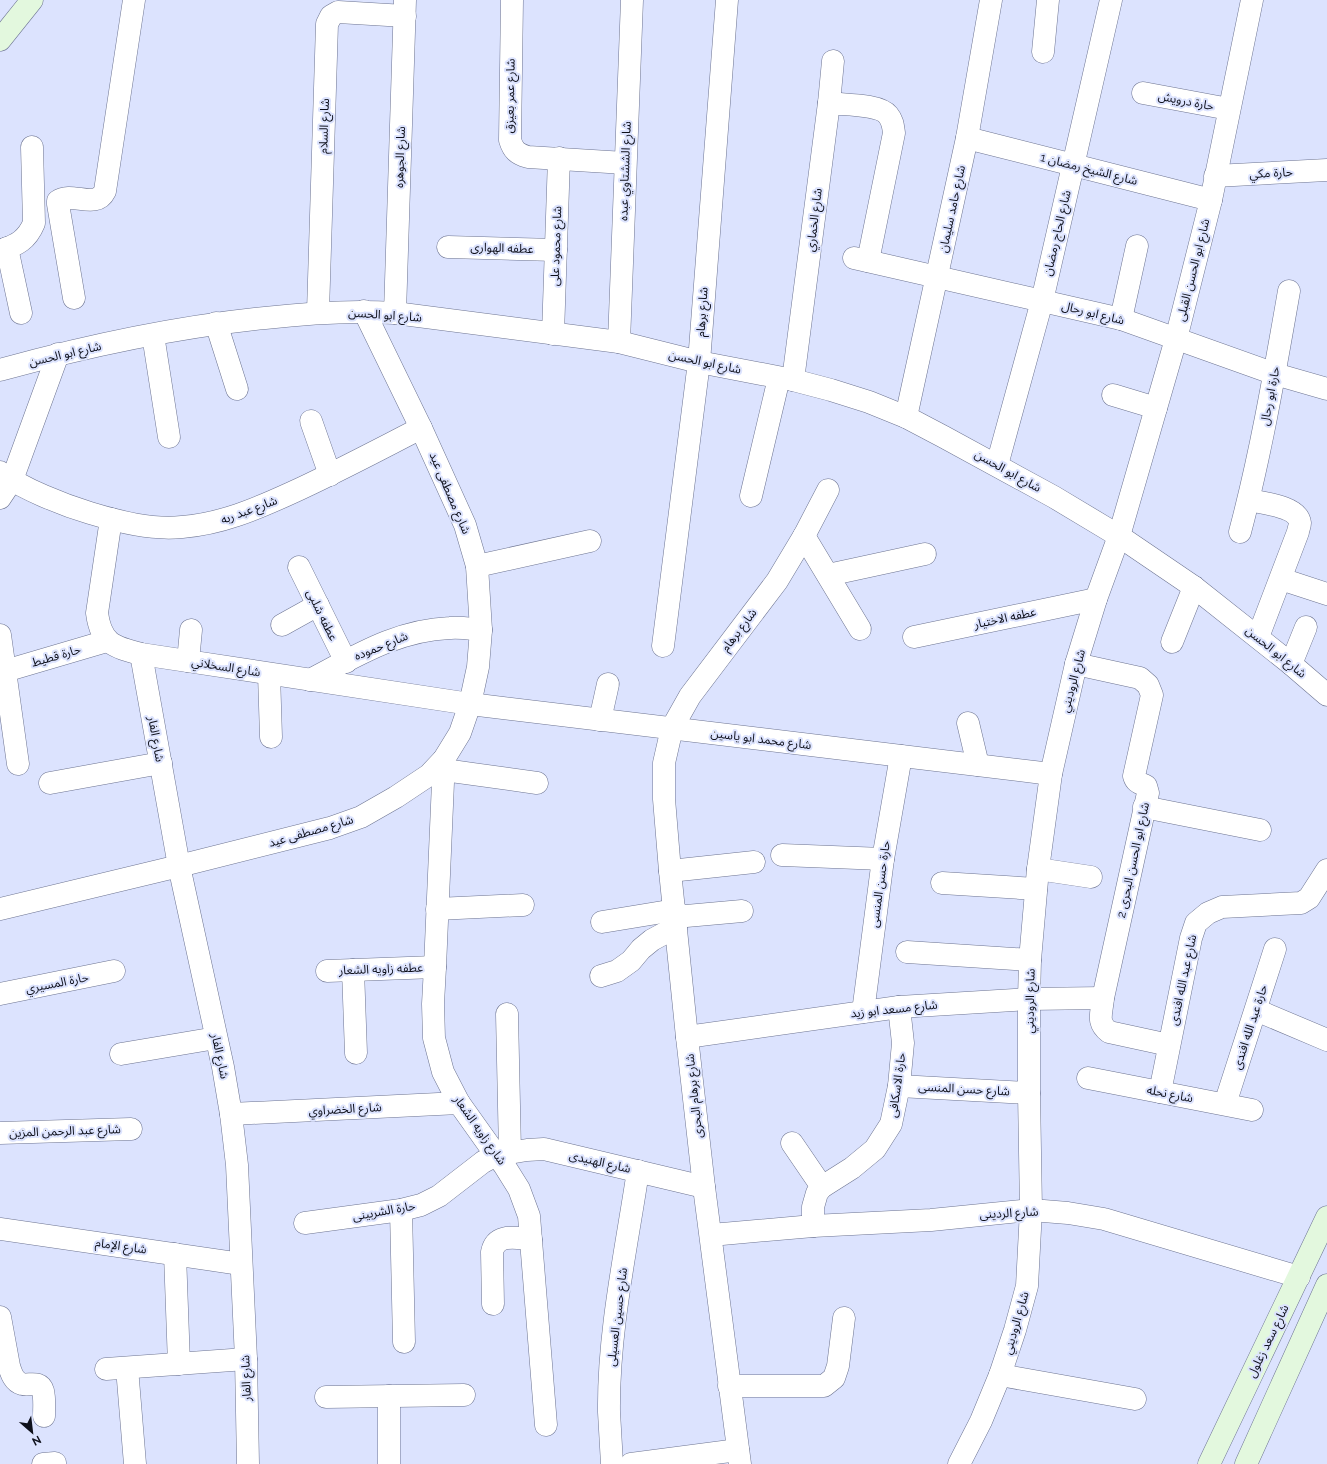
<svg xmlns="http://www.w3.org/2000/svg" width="1327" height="1464" viewBox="0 0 1327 1464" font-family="Raleway,'Noto Sans Arabic',sans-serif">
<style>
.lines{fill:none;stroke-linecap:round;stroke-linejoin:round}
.street-casing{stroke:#6d7491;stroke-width:23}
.secondary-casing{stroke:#6d7491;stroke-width:23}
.street{stroke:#fff;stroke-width:22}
.secondary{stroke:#e3f8de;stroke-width:22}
.labels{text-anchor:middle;stroke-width:4;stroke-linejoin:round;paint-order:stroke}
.street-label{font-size:12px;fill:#0e101b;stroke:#dce3fe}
</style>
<rect width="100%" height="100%" fill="#dce3fe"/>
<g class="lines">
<g class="street-casing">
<g id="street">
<path d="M512,0L510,140C513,150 517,154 528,157L625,163"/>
<path d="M1043,52L1048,0"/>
<path d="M1143,93L1229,109"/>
<path d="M829,103C843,105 879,104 888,115C893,121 893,126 894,133L868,261"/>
<path d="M967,138L1211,200"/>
<path d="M1215,176L1327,170"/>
<path d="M448,247L556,250"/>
<path d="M7,248L21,313"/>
<path d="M0,251C17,245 27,240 34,223L32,147"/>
<path d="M854,258L1121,319L1275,374L1327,389"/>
<path d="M74,298L58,204V201C72,191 96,210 105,191L134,0"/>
<path d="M318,312L327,24L331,16L338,12L405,16"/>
<path d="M395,313L405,0"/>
<path d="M1121,319L1137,246"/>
<path d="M216,323L237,389"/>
<path d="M553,334L559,158"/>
<path d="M153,335L169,437"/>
<path d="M619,342L632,0"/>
<path d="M0,370C87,346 175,327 265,318C308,313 351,310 395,313L619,342L699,362L793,380L831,390L869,402L906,417L944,437L1054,497L1119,536L1194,587L1291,664L1327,695"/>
<path d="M793,380L829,103L833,61"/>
<path d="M1113,395L1156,408"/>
<path d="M906,417L967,138L991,0"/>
<path d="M311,421L330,475"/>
<path d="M997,465L1042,301L1111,0"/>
<path d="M0,472C23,489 63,505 90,513C120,522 151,530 182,527C221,524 256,509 291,493C335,473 378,450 421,428"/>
<path d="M751,496L779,378"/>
<path d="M0,498L12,480L58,354"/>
<path d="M1249,500C1262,503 1298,506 1300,523C1300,526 1298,530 1298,532L1258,637"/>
<path d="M111,519L97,613C101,644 114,647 141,654L470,704L1051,774"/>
<path d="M1240,532C1261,453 1275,371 1289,291"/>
<path d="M804,536L860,629"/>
<path d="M477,566L590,541"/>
<path d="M299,567L346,662"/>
<path d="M828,575L925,554"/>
<path d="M1281,579L1327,594"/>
<path d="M282,625L318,605"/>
<path d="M0,635L18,764"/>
<path d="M914,637L1096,599"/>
<path d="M1172,642L1194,587"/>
<path d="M663,646L699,362L727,0"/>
<path d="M141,654L179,866L223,1067L231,1114L237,1165L246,1359L248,1464"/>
<path d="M188,661L191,630"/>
<path d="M1076,664L1140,678L1148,685L1152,695L1134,776C1136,783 1140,783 1146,786L1148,793L1103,998C1102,1013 1096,1022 1109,1032L1169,1045"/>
<path d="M1291,664L1306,627"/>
<path d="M5,671L107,641"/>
<path d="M269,674L271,737"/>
<path d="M310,680C356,656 397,630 450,628C460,627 471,629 481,630"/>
<path d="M600,720L608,684"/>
<path d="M968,723L978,765"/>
<path d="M444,759L435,967L433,1004L434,1038L443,1072L459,1103L496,1155L504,1165L519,1189L529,1216L546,1425"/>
<path d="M444,770L537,783"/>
<path d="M50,783L161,763"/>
<path d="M1144,807L1260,830"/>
<path d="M782,855L883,859"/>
<path d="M1038,869L1091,877"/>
<path d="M670,871L754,862"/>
<path d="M942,883L1036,889"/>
<path d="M0,909L179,866L330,828L361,817L396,797L429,775L444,759L460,733L470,704L478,667L481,630L477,566L465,525L421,428L364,311"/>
<path d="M437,909L523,905"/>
<path d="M675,917L742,911"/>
<path d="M602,922L675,910"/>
<path d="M907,952L1030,960"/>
<path d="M353,970L356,1053"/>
<path d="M327,971L435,967"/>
<path d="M601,976L617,971L631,961L641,949L652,940L676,927"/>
<path d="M0,994L114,971"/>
<path d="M1256,1010L1327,1040"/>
<path d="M863,1012L883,859L901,756"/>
<path d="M507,1014L510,1152"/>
<path d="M687,1037L899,1007L1029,999L1103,998"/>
<path d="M121,1054L216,1038"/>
<path d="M1088,1078L1252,1110"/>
<path d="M899,1086L1029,1093"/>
<path d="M1160,1092L1191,938L1196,923L1208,913L1222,907L1301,903L1309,898L1327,870"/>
<path d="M1225,1104L1275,949"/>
<path d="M231,1114L459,1103"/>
<path d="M0,1133L131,1129"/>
<path d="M792,1143L822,1187"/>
<path d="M401,1210L404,1342"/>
<path d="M305,1223L401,1210L421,1205L439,1196L483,1162L496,1155L527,1150L544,1149L704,1187"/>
<path d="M813,1226V1207L817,1193L822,1187L852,1168L875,1149L891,1124L899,1086L903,1043L899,1007"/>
<path d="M0,1229L241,1264"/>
<path d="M711,1235L813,1226L931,1220L1031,1210L1068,1213L1104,1219L1299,1277"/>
<path d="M175,1254L179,1364"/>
<path d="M493,1304L492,1252C496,1233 515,1238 531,1239"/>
<path d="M0,1317L9,1366C11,1373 14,1382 22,1384C29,1386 40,1380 43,1391C45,1399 44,1409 44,1416"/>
<path d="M127,1368L135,1464"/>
<path d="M106,1369L246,1359"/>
<path d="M1000,1375L1135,1399"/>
<path d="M729,1386H824L834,1378L838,1366L844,1318"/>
<path d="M389,1396V1464"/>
<path d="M326,1397L464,1395"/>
<path d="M43,1464L55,1463"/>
<path d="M612,1464C611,1447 610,1430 609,1412C608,1332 626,1251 638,1171"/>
<path d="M631,1464L738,1450"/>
<path d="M740,1464L704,1187L687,1037L670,871L664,799V763L672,728L690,696L777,581L804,536L828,490"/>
<path d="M959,1464L981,1421L1000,1375L1015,1330L1027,1286L1031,1210L1029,1093V999L1030,960L1038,869L1051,774L1076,664L1096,599L1119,536L1176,339L1211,200L1252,0"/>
</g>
</g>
<g class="secondary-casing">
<g id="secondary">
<path d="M0,40L32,0"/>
<path d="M1209,1464L1327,1217"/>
<path d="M1246,1464L1327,1285"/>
</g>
</g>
<use href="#street" class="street"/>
<use href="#secondary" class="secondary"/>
</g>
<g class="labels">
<g class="street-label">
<text transform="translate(510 96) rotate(-89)" y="4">شارع عمر بعيزق</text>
<text transform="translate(1186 101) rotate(11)" y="4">حارة درويش</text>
<text transform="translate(324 126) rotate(-88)" y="4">شارع السلام</text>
<text transform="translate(400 157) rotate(-88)" y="4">شارع الجوهره</text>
<text transform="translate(1089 169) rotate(14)" y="4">شارع الشيخ رمضان 1</text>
<text transform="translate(625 171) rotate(-88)" y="4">شارع الششتاوي عبده</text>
<text transform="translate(1271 173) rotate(-3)" y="4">حارة مكي</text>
<text transform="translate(952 209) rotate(-78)" y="4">شارع حامد سليمان</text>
<text transform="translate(814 220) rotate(-83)" y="4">شارع الخماري</text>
<text transform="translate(1057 233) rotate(-77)" y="4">شارع الحاج رمضان</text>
<text transform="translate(556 246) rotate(-88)" y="4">شارع محمود على</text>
<text transform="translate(502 248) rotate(2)" y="4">عطفه الهوارى</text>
<text transform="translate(1193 270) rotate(-76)" y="4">شارع ابو الحسن القبلى</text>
<text transform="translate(702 312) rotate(-86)" y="4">شارع برهام</text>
<text transform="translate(1093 313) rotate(14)" y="4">شارع ابو رحال</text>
<text transform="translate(385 315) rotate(4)" y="4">شارع ابو الحسن</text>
<text transform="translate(65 354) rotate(-13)" y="4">شارع ابو الحسن</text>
<text transform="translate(705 362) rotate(12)" y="4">شارع ابو الحسن</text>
<text transform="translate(1270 396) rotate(-79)" y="4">حارة ابو رحال</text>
<text transform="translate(1008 471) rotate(29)" y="4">شارع ابو الحسن</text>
<text transform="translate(450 493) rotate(67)" y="4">شارع مصطفى عيد</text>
<text transform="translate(249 510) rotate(-20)" y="4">شارع عبد ربه</text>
<text transform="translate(322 615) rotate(64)" y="4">عطفه شلبى</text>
<text transform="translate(1005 618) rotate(-12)" y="4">عطفه الاختيار</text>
<text transform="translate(739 630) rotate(-53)" y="4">شارع برهام</text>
<text transform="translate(381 646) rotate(-22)" y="4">شارع حموده</text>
<text transform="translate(1276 652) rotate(39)" y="4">شارع ابو الحسن</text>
<text transform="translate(56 656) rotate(-16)" y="4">حارة قطيط</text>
<text transform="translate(226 667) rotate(9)" y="4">شارع السخلاني</text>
<text transform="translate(1073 681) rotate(-75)" y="4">شارع الروديني</text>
<text transform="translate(156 739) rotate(80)" y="4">شارع الفار</text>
<text transform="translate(761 739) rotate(7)" y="4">شارع محمد ابو ياسين</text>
<text transform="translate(311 831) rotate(-16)" y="4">شارع مصطفى عيد</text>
<text transform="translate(1133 860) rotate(-78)" y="4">شارع ابو الحسن البحرى 2</text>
<text transform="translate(880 884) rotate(-82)" y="4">حارة حسن المنسى</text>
<text transform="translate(381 969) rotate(-2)" y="4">عطفه زاويه الشعار</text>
<text transform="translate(1183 980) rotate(-78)" y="4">شارع عبد الله افندى</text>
<text transform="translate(57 983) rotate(-11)" y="4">حارة المسيري</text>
<text transform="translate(1030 1001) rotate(-89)" y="4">شارع الروديني</text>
<text transform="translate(894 1009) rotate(-6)" y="4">شارع مسعد ابو زيد</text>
<text transform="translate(1250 1027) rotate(-72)" y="4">حارة عبد الله افندى</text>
<text transform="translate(220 1056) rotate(78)" y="4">شارع الفار</text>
<text transform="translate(897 1085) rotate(-82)" y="4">حارة الاسكافى</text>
<text transform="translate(964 1089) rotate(3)" y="4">شارع حسن المنسى</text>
<text transform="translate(1170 1094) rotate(11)" y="4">شارع نحله</text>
<text transform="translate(694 1096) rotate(-96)" y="4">شارع برهام البحرى</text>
<text transform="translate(345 1109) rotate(-3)" y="4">شارع الخضراوي</text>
<text transform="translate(480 1130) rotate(55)" y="4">شارع زاويه الشعار</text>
<text transform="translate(65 1131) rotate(-2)" y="4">شارع عبد الرحمن المزين</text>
<text transform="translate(600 1162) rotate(13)" y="4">شارع الهنيدى</text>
<text transform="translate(384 1211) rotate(-10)" y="4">حارة الشربينى</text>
<text transform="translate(1009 1213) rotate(-3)" y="4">شارع الردينى</text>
<text transform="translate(121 1246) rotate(8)" y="4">شارع الإمام</text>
<text transform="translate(617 1317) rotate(-83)" y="4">شارع حسين العسيلى</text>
<text transform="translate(1016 1323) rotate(-74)" y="4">شارع الروديني</text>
<text transform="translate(1268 1341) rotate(-64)" y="4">شارع سعد زغلول</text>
<text transform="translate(246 1378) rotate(-92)" y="4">شارع الفار</text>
</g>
</g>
<g transform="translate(32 1432) rotate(152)" stroke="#dce3fe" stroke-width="3" paint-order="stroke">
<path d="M0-3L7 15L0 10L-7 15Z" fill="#0e101b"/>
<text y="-6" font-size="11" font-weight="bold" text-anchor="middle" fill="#0e101b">N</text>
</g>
</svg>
